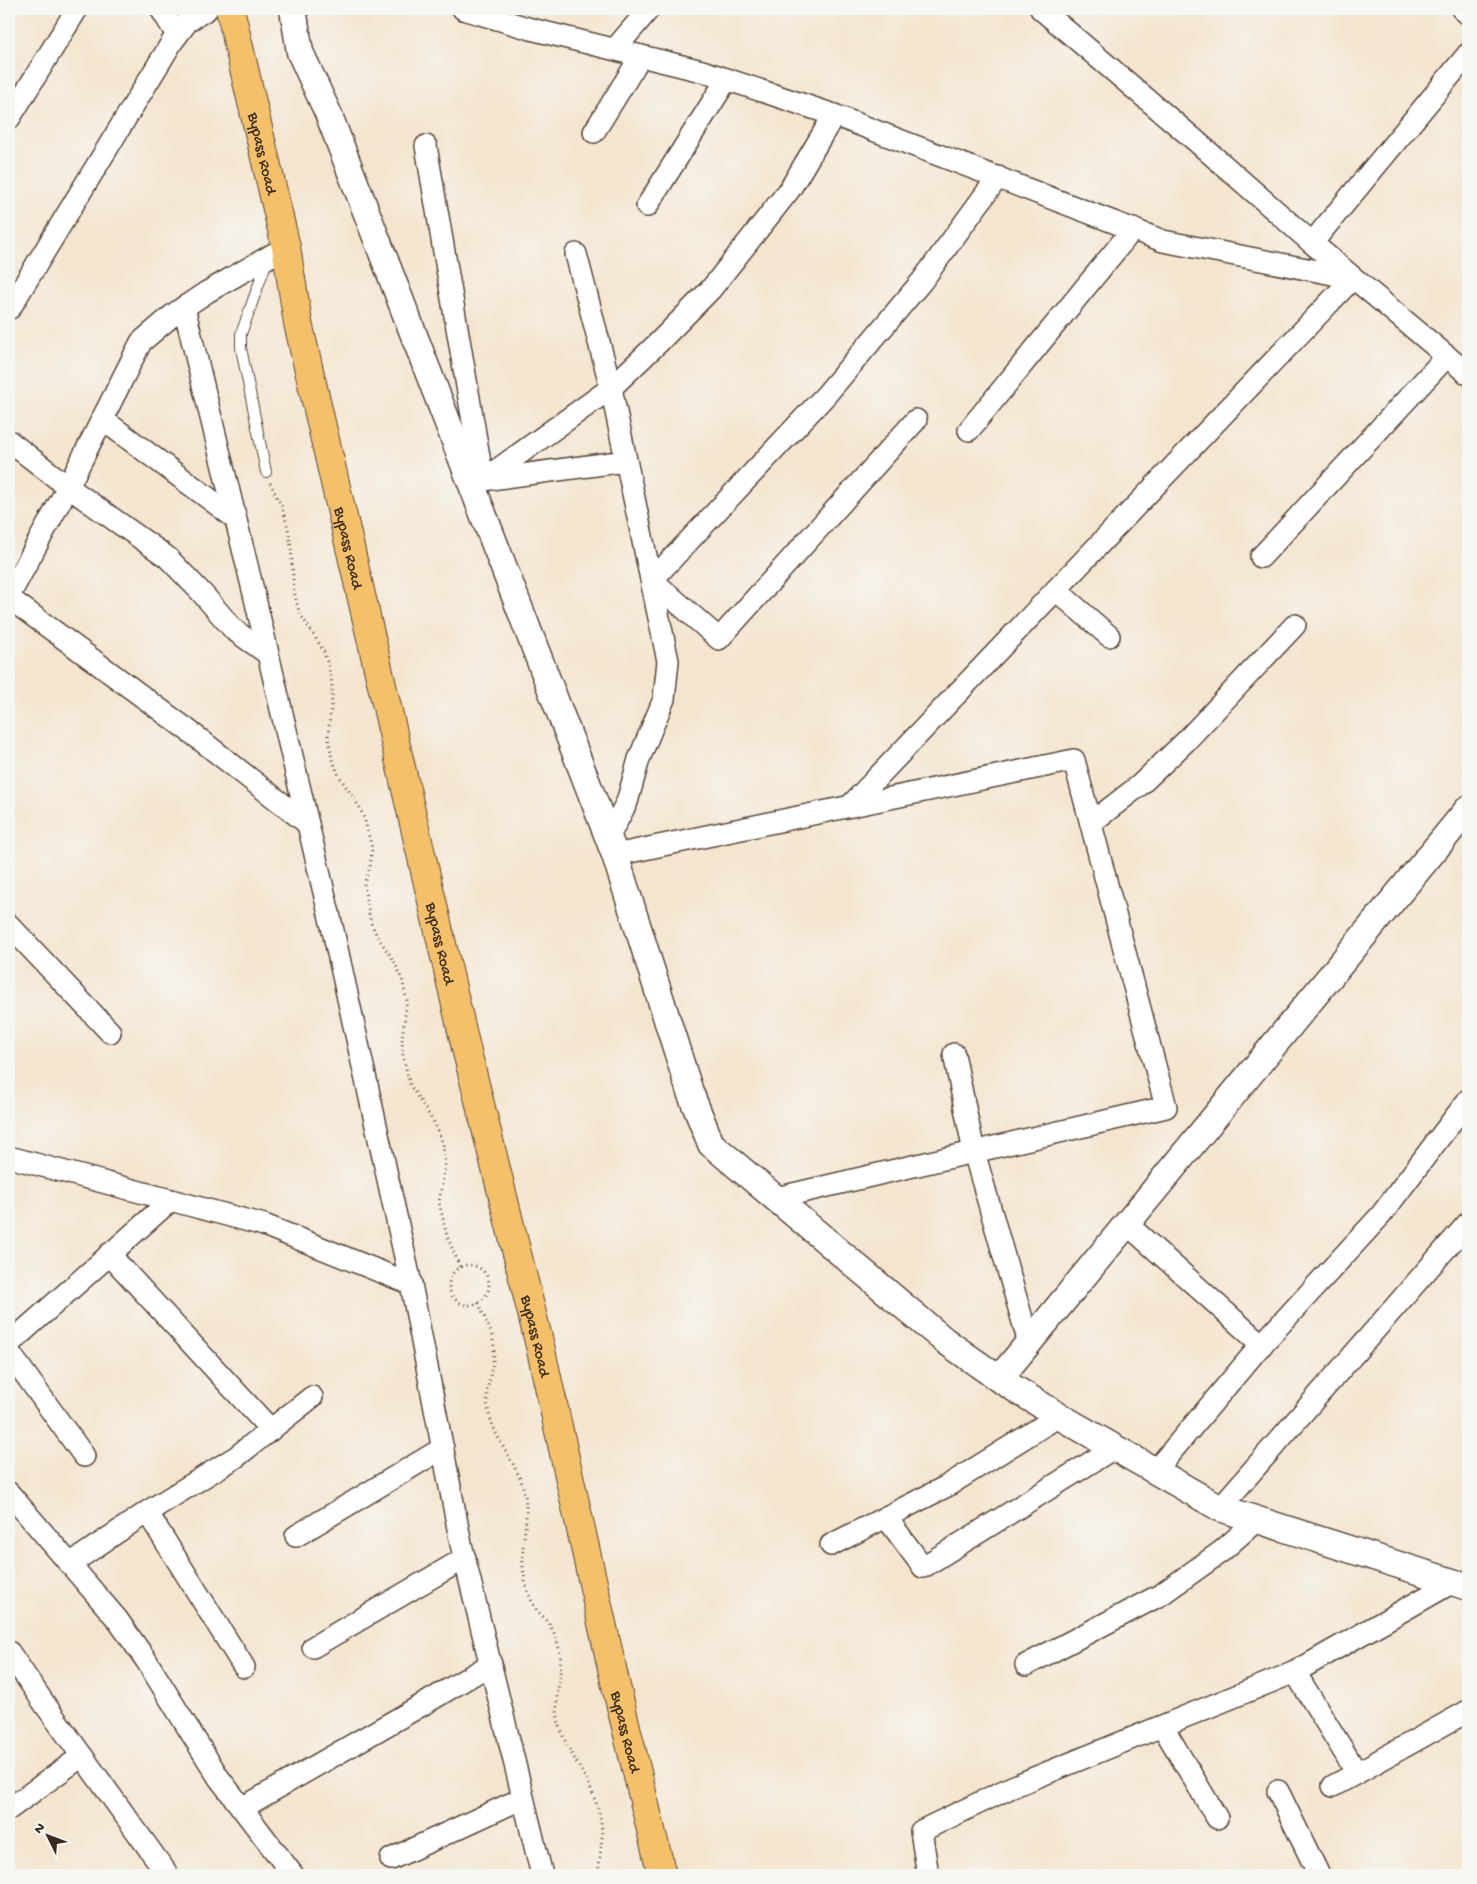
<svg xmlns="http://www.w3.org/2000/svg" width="1477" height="1884" viewBox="0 0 1477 1884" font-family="'Gochi Hand',sans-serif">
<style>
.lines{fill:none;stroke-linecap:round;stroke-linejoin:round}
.service-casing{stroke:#574639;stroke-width:12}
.minor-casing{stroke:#574639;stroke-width:24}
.tertiary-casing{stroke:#574639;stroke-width:29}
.primary-casing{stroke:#574639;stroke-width:30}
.path{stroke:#574639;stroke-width:3;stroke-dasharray:1 4;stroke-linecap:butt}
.service{stroke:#fff;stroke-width:10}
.minor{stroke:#fff;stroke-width:21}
.tertiary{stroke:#fff;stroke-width:26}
.primary{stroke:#f4c16b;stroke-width:28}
.labels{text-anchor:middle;stroke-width:4;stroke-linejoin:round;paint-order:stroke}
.street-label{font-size:16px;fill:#3b2a1e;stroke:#f6f6f2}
</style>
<rect width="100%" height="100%" fill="#f6f6f2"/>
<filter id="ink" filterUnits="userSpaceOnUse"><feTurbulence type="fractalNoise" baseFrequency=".02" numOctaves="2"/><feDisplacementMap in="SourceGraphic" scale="10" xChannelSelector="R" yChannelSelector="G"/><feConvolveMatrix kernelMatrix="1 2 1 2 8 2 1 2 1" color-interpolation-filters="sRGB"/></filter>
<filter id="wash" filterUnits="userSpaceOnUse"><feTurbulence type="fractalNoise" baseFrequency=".0096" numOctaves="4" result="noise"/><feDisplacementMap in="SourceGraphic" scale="20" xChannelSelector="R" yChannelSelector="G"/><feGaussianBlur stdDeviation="1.12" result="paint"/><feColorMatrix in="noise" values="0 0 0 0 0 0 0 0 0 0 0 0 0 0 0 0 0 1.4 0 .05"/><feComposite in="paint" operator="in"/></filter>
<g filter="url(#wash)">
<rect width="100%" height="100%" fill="#f4e5cf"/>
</g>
<g filter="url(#ink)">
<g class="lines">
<g class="service-casing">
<path id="service" d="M266,472L241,348V334L267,261"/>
</g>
<g class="minor-casing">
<g id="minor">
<path d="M161,9L177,35"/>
<path d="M463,9L531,29L702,71L834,115L1163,241L1353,278"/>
<path d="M1041,9L1196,141L1312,243L1468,374"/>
<path d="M1462,9L1468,14"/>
<path d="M615,49L649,9"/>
<path d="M9,119L77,9"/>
<path d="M594,132L641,56"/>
<path d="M426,146L483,480L626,461"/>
<path d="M647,206L727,79"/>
<path d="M1312,243L1468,54"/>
<path d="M576,254L611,388L668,661L664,699L639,759L627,802L608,838"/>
<path d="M184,307L254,594L334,935L411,1284L461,1544L542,1875"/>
<path d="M10,308L172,42L188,21L207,9"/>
<path d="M102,419L235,518"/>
<path d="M916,420L719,639L652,580L825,396L922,281L998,177"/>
<path d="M969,430L1133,229"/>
<path d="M9,441L68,487L167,557L201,592L234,630L268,654"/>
<path d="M471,483L483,480L611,388L659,342L711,289L790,189L834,115"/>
<path d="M1261,557L1447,356"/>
<path d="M1056,590L1109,636"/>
<path d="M9,596L68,487L141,342L174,314L207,292L286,247"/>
<path d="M9,598L189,731L308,824"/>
<path d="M851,805L1353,278"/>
<path d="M1091,823L1140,785L1185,742L1295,625"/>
<path d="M615,855L1074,760L1166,1107L776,1198"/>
<path d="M9,925L110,1032"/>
<path d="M954,1054L974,1152L1029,1343"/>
<path d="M9,1157L264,1225L411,1284"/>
<path d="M1127,1224L1262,1345"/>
<path d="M109,1254L271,1430"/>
<path d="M9,1344L171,1200"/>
<path d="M9,1352L84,1456"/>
<path d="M1155,1471L1256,1351L1381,1215L1468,1100"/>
<path d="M9,1493L117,1619L146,1660L219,1778L293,1875"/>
<path d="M1220,1508L1468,1223"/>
<path d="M147,1512L244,1667"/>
<path d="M886,1517L923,1567L1114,1448"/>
<path d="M296,1536L443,1448"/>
<path d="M831,1545L947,1486L1059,1416"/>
<path d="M70,1564L147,1512L236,1457L312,1397"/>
<path d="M313,1647L465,1558"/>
<path d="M9,1652L46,1706L168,1875"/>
<path d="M1026,1665L1162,1594L1222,1551L1257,1520"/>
<path d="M1295,1672L1357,1773L1468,1711"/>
<path d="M1163,1727L1217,1818"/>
<path d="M1333,1786L1357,1773"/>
<path d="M1278,1791L1319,1875"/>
<path d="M242,1808L429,1701L491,1664"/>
<path d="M9,1809L82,1756"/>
<path d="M391,1859L523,1798"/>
<path d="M928,1875L921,1831L1012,1787L1295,1672L1453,1582"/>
</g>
</g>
<g class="tertiary-casing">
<g id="tertiary">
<path d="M293,9L300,52L328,113L615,855L690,1092L711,1144L944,1340L999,1379L1059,1416L1220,1508L1468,1587"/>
<path d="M999,1379L1468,809"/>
</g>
</g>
<g class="primary-casing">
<g id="primary">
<path id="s1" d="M230,9L286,247L298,323L466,1048L540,1346L616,1686L662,1875"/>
</g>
</g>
<g class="path">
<path d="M270,483L282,507L288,528L291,547L294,591L299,612L323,650L328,664L332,683V698L328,735L332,758L339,776L360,808L365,821L372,848L370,867L364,884L366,899L371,923L377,936L394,961L402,979L407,1001L402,1038L403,1056L410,1085L435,1124L443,1144L445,1166L439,1202L447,1236L460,1267"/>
<circle cx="469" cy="1285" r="20"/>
<path d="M478,1303C485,1318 493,1332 494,1349C494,1370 484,1388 488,1409C493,1438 515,1460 523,1487C531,1514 521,1539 523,1566C524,1581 528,1596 536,1609C540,1614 545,1618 549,1623C552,1629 556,1637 558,1644C566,1673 553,1691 558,1718C563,1747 581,1765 591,1790C597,1803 603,1823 602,1838C601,1850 599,1863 598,1875"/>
</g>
<use href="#service" class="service"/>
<use href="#minor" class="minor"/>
<use href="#tertiary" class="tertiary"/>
<use href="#primary" class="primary"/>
</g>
</g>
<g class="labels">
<g class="street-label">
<text dy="6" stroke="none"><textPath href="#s1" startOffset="148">Bypass Road</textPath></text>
<text dy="6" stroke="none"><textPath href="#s1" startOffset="552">Bypass Road</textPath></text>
<text dy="6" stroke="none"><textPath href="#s1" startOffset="958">Bypass Road</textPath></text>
<text dy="6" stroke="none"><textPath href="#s1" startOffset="1362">Bypass Road</textPath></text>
<text dy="6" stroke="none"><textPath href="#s1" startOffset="1768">Bypass Road</textPath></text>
</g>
</g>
<rect width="1477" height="1884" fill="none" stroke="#f6f6f2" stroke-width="30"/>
<g transform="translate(48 1836) rotate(312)" stroke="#f6f6f2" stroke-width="4" paint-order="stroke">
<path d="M0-4L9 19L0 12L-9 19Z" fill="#3b2a1e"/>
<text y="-8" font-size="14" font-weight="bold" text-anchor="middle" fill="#3b2a1e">N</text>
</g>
</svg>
